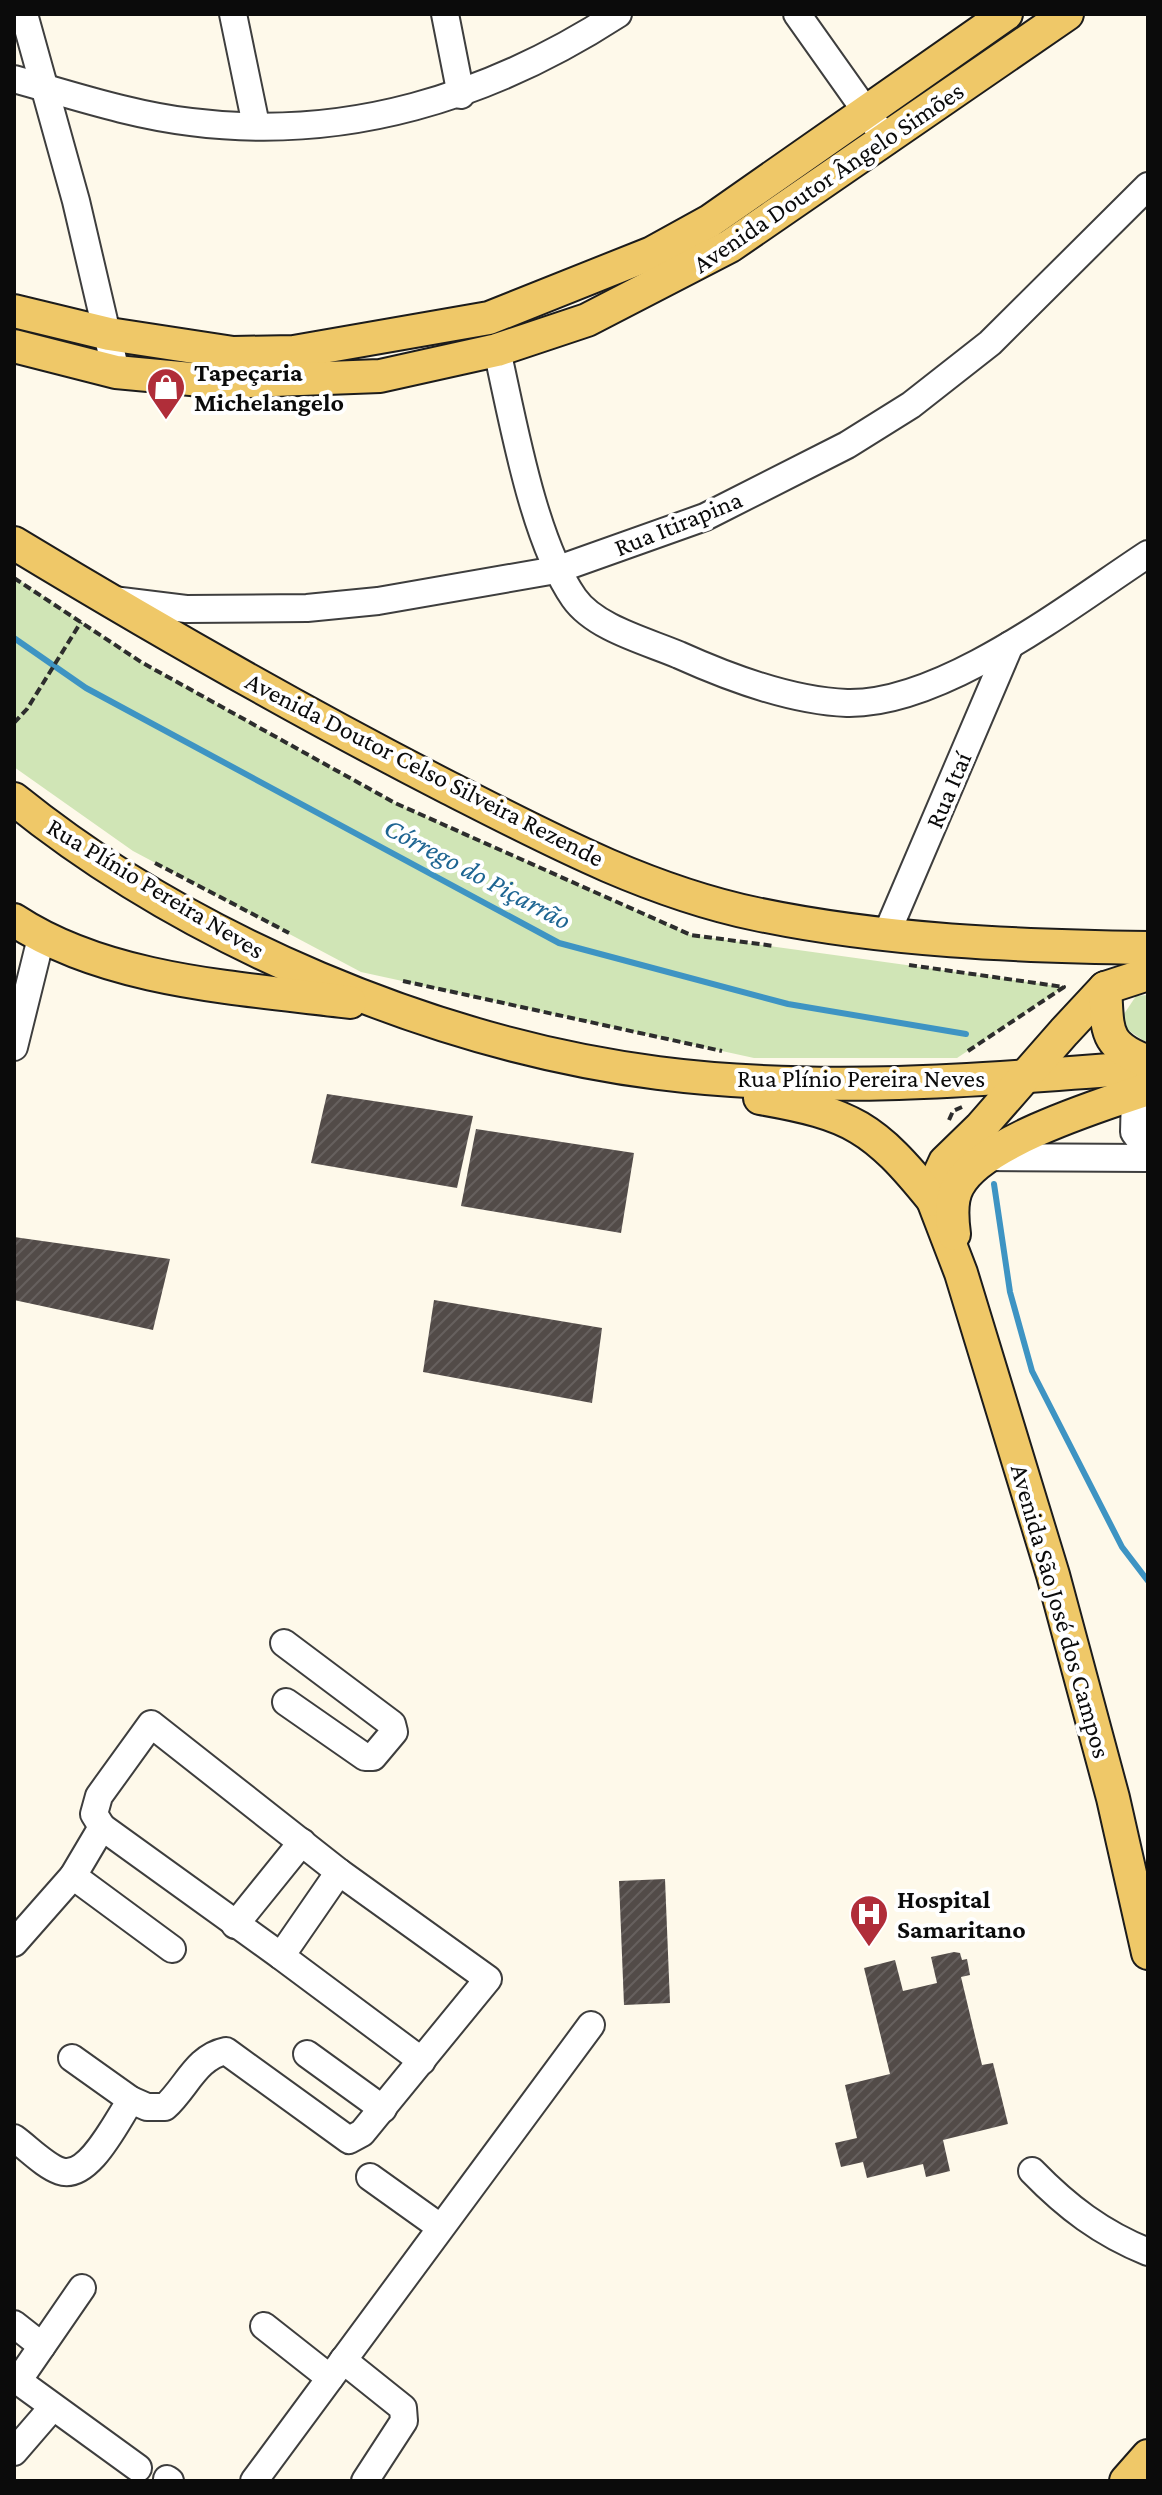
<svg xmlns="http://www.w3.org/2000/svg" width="1162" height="2495" viewBox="0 0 1162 2495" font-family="'Crimson Pro',serif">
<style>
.park{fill:#d0e5b6}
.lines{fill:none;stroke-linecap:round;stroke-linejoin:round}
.stream{stroke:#3e94c3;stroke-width:6}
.building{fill:url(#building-hatch)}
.minor-casing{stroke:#3e3e3e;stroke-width:30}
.major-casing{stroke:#1c1c1c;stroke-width:36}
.path{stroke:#2d2d2d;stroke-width:4;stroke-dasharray:8 4;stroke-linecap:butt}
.minor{stroke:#fff;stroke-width:26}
.major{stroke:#efc868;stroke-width:32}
.labels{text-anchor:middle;stroke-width:8;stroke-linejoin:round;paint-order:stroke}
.street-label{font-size:26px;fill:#0b0b0b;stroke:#fff}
.poi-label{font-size:26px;font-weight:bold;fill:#0b0b0b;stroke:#fff;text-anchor:start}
.water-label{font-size:28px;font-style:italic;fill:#1e6592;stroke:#fff}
</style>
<defs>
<pattern id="building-hatch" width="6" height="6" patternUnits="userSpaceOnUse" patternTransform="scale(2)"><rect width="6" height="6" fill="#524b48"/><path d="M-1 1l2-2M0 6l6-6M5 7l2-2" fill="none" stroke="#66605e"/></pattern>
</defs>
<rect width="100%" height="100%" fill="#fef9ea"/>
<g class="park">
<path d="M14,577L141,662L395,803L691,935L1064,987L957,1058H754L361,972L133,851L14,767Z"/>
<path d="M1148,995V1041H1144L1118,1023L1136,996Z"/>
</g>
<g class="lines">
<g class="stream">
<path d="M14,638L86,688L559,943L788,1004L966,1034"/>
<path d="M994,1184L1010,1292L1032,1371L1122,1547L1148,1581"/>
</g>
</g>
<g class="building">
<path d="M327,1094L473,1116L457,1188L311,1163Z"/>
<path d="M476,1129L634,1153L621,1233L461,1206Z"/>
<path d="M14,1237L170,1259L153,1330L14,1300Z"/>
<path d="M434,1300L602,1328L592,1403L423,1372Z"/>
<path d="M665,1879L670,2003L624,2005L619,1881Z"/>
<path d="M954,1952L960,1953L962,1960L967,1959L970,1975L961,1977L982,2065L993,2063L1008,2124L943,2140L950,2171L926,2177L923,2164L867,2178L863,2162L841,2167L835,2143L857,2138L845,2085L890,2074L864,1968L895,1960L903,1991L937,1983L931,1957Z"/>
</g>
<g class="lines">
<g class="minor-casing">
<g id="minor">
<path d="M24,14L76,201L116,372"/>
<path d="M233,14L256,125"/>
<path d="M445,14L461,95"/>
<path d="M797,14L887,141"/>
<path d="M14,79C72,95 131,115 191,122C345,142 490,97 618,14"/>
<path d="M497,350C513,421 533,539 574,598C595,628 646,641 679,655C730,678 791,701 847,703C943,705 1070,605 1148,554"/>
<path d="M113,600L186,609L307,608L378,601L556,570L705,517L847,445L911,405L990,343L1148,186"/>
<path d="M886,935L1010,645"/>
<path d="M14,1047L41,938"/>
<path d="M1135,1094L1134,1132L1148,1151"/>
<path d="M983,1157L1148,1158"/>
<path d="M284,1643L392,1724L394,1732L373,1757H365L286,1702"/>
<path d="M102,1827L281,1956"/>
<path d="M339,1872L281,1956L422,2061"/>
<path d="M73,1876L172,1949"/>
<path d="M235,1925L302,1842"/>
<path d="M14,1943L73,1876L102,1827L94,1814L99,1796L151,1724L339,1872L488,1979L362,2133L349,2140L226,2051C196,2057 187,2087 165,2107H147L131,2100C117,2120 89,2181 60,2171C45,2166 28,2148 14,2138"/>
<path d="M307,2054L383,2109"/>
<path d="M72,2058L131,2100"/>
<path d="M1032,2171C1067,2207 1101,2233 1148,2252"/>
<path d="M370,2177L440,2227"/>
<path d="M14,2324L42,2346"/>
<path d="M264,2326L330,2378"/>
<path d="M343,2360L403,2408L404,2421L365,2481"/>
<path d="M14,2378L138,2468"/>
<path d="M18,2381L82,2288"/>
<path d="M14,2452L52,2408"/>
<path d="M167,2479L170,2481"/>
<path d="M254,2481L591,2025"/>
</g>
</g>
<g class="major-casing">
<g id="major">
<path d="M14,311L109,334L233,353L294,352L489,318L652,253L710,221L1006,14"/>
<path d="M14,346L116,372L223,382L380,376L497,350L587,320L730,246L1067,14"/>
<path d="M14,543C156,629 301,712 449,788C547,838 646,891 756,914C884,941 1017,946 1148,948"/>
<path d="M14,799C190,941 435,1044 658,1073C820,1094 986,1080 1148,1067"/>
<path d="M14,920C108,982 240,988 350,1002"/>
<path d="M1148,974L1105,988L1064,1032L980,1128L945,1162L934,1186L933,1200L961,1273L1053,1575L1113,1798L1148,1953"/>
<path d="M1105,988C1108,1031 1103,1045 1148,1062"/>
<path d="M760,1098C852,1114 874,1127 933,1200"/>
<path d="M954,1234C952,1219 950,1200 958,1186C981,1142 1100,1105 1148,1089"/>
<path d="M1126,2481L1148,2456"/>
</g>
</g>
<g class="path">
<path d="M14,578L141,662L395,803L691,935L774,946"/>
<path d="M14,723L27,709L81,622"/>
<path d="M155,863L289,933"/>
<path d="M909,965L1064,987L965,1053"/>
<path d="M403,981L722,1051"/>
<path d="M949,1120L953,1111L962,1107"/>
</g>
<use href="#minor" class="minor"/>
<use href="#major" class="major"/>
</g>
<defs>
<g id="shop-pin" transform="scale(2)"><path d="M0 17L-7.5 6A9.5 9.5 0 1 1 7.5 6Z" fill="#b02d39" stroke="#fff"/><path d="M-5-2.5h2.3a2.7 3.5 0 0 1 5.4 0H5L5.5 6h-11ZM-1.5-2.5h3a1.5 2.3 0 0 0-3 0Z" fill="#fff"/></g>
<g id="hospital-pin" transform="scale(2)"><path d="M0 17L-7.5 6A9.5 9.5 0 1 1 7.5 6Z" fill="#b02d39" stroke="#fff"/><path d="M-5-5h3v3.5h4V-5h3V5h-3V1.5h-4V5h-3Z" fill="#fff"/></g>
</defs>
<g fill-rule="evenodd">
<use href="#shop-pin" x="166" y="387"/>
<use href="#hospital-pin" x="869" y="1914"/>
</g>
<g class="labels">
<g class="street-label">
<text transform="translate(828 177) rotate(-34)" y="9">Avenida Doutor Ângelo Simões</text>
<text transform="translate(678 523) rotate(-22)" y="9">Rua Itirapina</text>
<text transform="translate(425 769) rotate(27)" y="9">Avenida Doutor Celso Silveira Rezende</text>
<text transform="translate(948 790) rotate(-67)" y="9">Rua Itaí</text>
<text transform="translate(156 888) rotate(31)" y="9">Rua Plínio Pereira Neves</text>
<text x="861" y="1087">Rua Plínio Pereira Neves</text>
<text transform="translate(1061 1611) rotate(74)" y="9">Avenida São José dos Campos</text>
</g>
<g class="poi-label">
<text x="194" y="381">Tapeçaria<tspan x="194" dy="30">Michelangelo</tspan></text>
<text x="897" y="1908">Hospital<tspan x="897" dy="30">Samaritano</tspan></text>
</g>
<g class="water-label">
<text transform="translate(478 873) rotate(28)" y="10">Córrego do Piçarrão</text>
</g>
</g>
<rect width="1162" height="2495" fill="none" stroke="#0b0b0b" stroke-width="32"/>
</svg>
